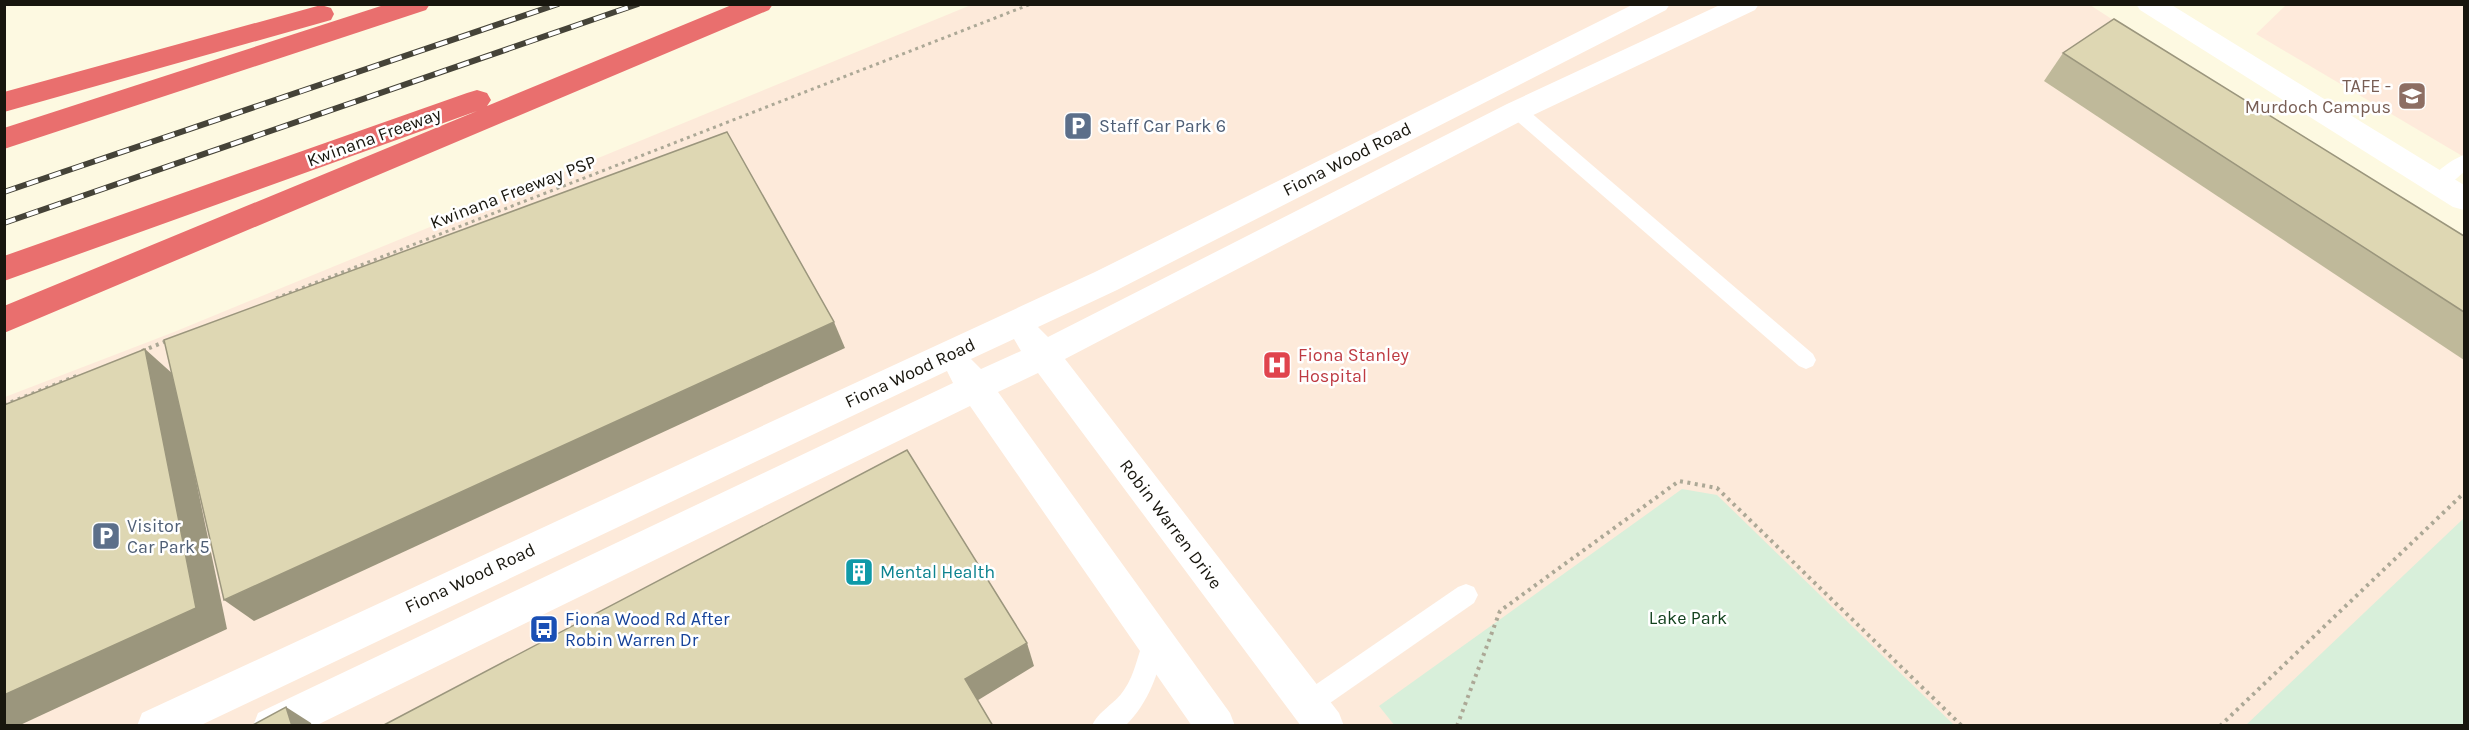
<svg xmlns="http://www.w3.org/2000/svg" width="2469" height="730" viewBox="0 0 2469 730" font-family="Karla,sans-serif">
<style>
.education{fill:#feeadb}
.medical{fill:#fdeada}
.green{fill:#d8efda}
.lines{fill:none;stroke-linecap:round;stroke-linejoin:round}
.path-far1{stroke:#aca896;stroke-width:3;stroke-dasharray:3 4;stroke-linecap:butt}
.path{stroke:#aca896;stroke-width:4;stroke-dasharray:3 4.5;stroke-linecap:butt}
.lane{fill:#fff;fill-rule:evenodd}
.secondary{fill:#fff;fill-rule:evenodd}
.highway{fill:#e96f6e;fill-rule:evenodd}
.rail-casing{stroke:#454338;stroke-width:6}
.rail{stroke:#fff;stroke-width:4;stroke-dasharray:12;stroke-linecap:butt}
.wall{fill:#bfb99a}
.shaded-wall{fill:#9b967d}
.building{fill:#ded7b3;stroke:#9b967d;stroke-width:1.5}
.labels{text-anchor:middle;stroke-width:5;stroke-linejoin:round;paint-order:stroke}
.education-label{font-size:18px;fill:#785e54;stroke:#fff;text-anchor:end}
.service-label{font-size:18px;fill:#4e5e75;stroke:#fff;text-anchor:start}
.street-label{font-size:18px;fill:#18160e;stroke:#fff}
.health-label{font-size:18px;fill:#be3a42;stroke:#fff;text-anchor:start}
.culture-label{font-size:18px;fill:#0d838f;stroke:#fff;text-anchor:start}
.park-label{font-size:18px;fill:#13421e;stroke:#fff}
.transit-label{font-size:18px;fill:#164399;stroke:#fff;text-anchor:start}
</style>
<rect width="100%" height="100%" fill="#fdf9e1"/>
<path class="education" d="M2286,5H2464V157L2256,34Z"/>
<path class="medical" d="M971,5H2090L2464,247V725L5,726V397L174,332Z"/>
<g class="green">
<path d="M1682,489L1717,495L1954,725L1395,726L1379,706Z"/>
<path d="M2464,518V725H2246Z"/>
</g>
<g class="lines">
<path class="path-far1" d="M276,298L1031,4"/>
<g class="path">
<path d="M142,351L169,340"/>
<path d="M4,405L79,375"/>
<path d="M1457,726L1500,611L1679,481L1717,488L1962,726"/>
<path d="M2220,726L2464,493"/>
</g>
<g class="lane">
<path d="M1517,105L1523,106L1813,354L1816,360L1813,366L1806,369L1799,366L1511,116L1508,111L1511,106Z"/>
<path d="M2464,155V172C2454,180 2445,192 2431,188L2428,183C2435,172 2452,159 2464,155Z"/>
<path d="M1466,584L1474,587L1478,595L1474,603L1317,712L1308,716L1299,712L1296,704L1299,696L1458,587Z"/>
<path d="M1155,629L1163,632L1167,640C1158,672 1150,702 1125,726H1092C1098,711 1115,704 1124,690C1136,673 1138,651 1147,632Z"/>
</g>
<g class="secondary">
<path d="M1634,4H1670L1666,10L1117,290L1038,327L1048,337L1507,104L1722,4H1759L1755,10L1527,118L1065,359L1339,713L1344,726H1301L1038,373L998,392L1230,713L1235,726H1192L970,406L315,726H253L258,713L953,383L947,371L199,726H137L142,713L1095,272ZM1014,339L1021,351L981,369L971,359Z"/>
<path d="M2136,4H2170L2464,185V210L2453,207L2140,10Z"/>
</g>
<g class="highway">
<path d="M387,4H430L426,10L4,149V128Z"/>
<path d="M734,4H773L769,10L4,333V306L477,111L4,281V256L467,93L477,90L487,93L491,100L487,106Z"/>
<path d="M321,5L331,8L334,14L331,20L4,112V92Z"/>
</g>
<g class="rail-casing">
<g id="rail">
<path d="M4,192L558,4"/>
<path d="M4,223L638,4"/>
</g>
</g>
<use href="#rail" class="rail"/>
</g>
<path class="wall" d="M2063,53L2464,236V360L2044,81Z"/>
<g class="shaded-wall">
<path d="M834,322L845,348L254,621L224,600Z"/>
<path d="M145,349L174,375L227,629L18,726H4V695Z"/>
<path d="M1027,643L1034,666L975,702L965,679Z"/>
<path d="M286,707L311,723L312,726H292Z"/>
</g>
<g class="building">
<path d="M2114,19L2464,236V312L2063,53Z"/>
<path d="M727,132L834,322L224,600L164,340Z"/>
<path d="M145,349L196,608L4,695V405Z"/>
<path d="M907,450L1027,643L965,679L993,726H382Z"/>
<path d="M286,707L292,726H251Z"/>
</g>
<defs>
<g id="university-square" transform="scale(1.5)"><rect x="-9" y="-9" width="18" height="18" rx="4" fill="#8d6e63" stroke="#fff"/><path d="M0-5L7-2L0 1L-7-2ZM-4 1L0 2.5L4 1V4Q0 6-4 4Z" fill="#fff"/></g>
<g id="parking-square" transform="scale(1.5)"><rect x="-9" y="-9" width="18" height="18" rx="4" fill="#5c6f8a" stroke="#fff"/><path d="M-3.5-5.5H1a3.5 3.5 0 0 1 0 7H-1V5.5H-3.5ZM-1-3.4V-.6H.8a1.4 1.4 0 0 0 0-2.8Z" fill="#fff"/></g>
<g id="hospital-square" transform="scale(1.5)"><rect x="-9" y="-9" width="18" height="18" rx="4" fill="#e0444e" stroke="#fff"/><path d="M-5-5h3v3.5h4V-5h3V5h-3V1.5h-4V5h-3Z" fill="#fff"/></g>
<g id="building-square" transform="scale(1.5)"><rect x="-9" y="-9" width="18" height="18" rx="4" fill="#0f9aa8" stroke="#fff"/><path d="M-4-6H4V6H1V3H-1V6H-4ZM-2.5-4.3h1.7v1.8h-1.7ZM.8-4.3h1.7v1.8H.8ZM-2.5-1h1.7V.8h-1.7ZM.8-1h1.7V.8H.8Z" fill="#fff"/></g>
<g id="bus-square" transform="scale(1.5)"><rect x="-9" y="-9" width="18" height="18" rx="4" fill="#1a4fb4" stroke="#fff"/><path d="M-5-6H5V4H4V6H2V4H-2V6H-4V4H-5ZM-3.5-4V0h7V-4ZM-3.5 1.2v1.5H-2V1.2ZM2 1.2v1.5H3.5V1.2Z" fill="#fff"/></g>
</defs>
<g fill-rule="evenodd">
<use href="#university-square" x="2412" y="96"/>
<use href="#parking-square" x="1078" y="126"/>
<use href="#hospital-square" x="1277" y="365"/>
<use href="#parking-square" x="106" y="536"/>
<use href="#building-square" x="859" y="572"/>
<use href="#bus-square" x="544" y="629"/>
</g>
<g class="labels">
<g class="education-label">
<text x="2391" y="92">TAFE -<tspan x="2391" dy="21">Murdoch Campus</tspan></text>
</g>
<g class="service-label">
<text x="1099" y="132">Staff Car Park 6</text>
<text x="127" y="532">Visitor<tspan x="127" dy="21">Car Park 5</tspan></text>
</g>
<g class="street-label">
<text transform="translate(374 137) rotate(-20)" y="6">Kwinana Freeway</text>
<text transform="translate(1347 159) rotate(-27)" y="6">Fiona Wood Road</text>
<text transform="translate(513 192) rotate(-21)" y="6">Kwinana Freeway PSP</text>
<text transform="translate(910 373) rotate(-25)" y="6">Fiona Wood Road</text>
<text transform="translate(1171 524) rotate(53)" y="6">Robin Warren Drive</text>
<text transform="translate(470 578) rotate(-25)" y="6">Fiona Wood Road</text>
</g>
<g class="health-label">
<text x="1298" y="361">Fiona Stanley<tspan x="1298" dy="21">Hospital</tspan></text>
</g>
<g class="culture-label">
<text x="880" y="578">Mental Health</text>
</g>
<g class="park-label">
<text x="1688" y="624">Lake Park</text>
</g>
<g class="transit-label">
<text x="565" y="625">Fiona Wood Rd After<tspan x="565" dy="21">Robin Warren Dr</tspan></text>
</g>
</g>
<rect width="2469" height="730" fill="none" stroke="#18160e" stroke-width="12"/>
</svg>
